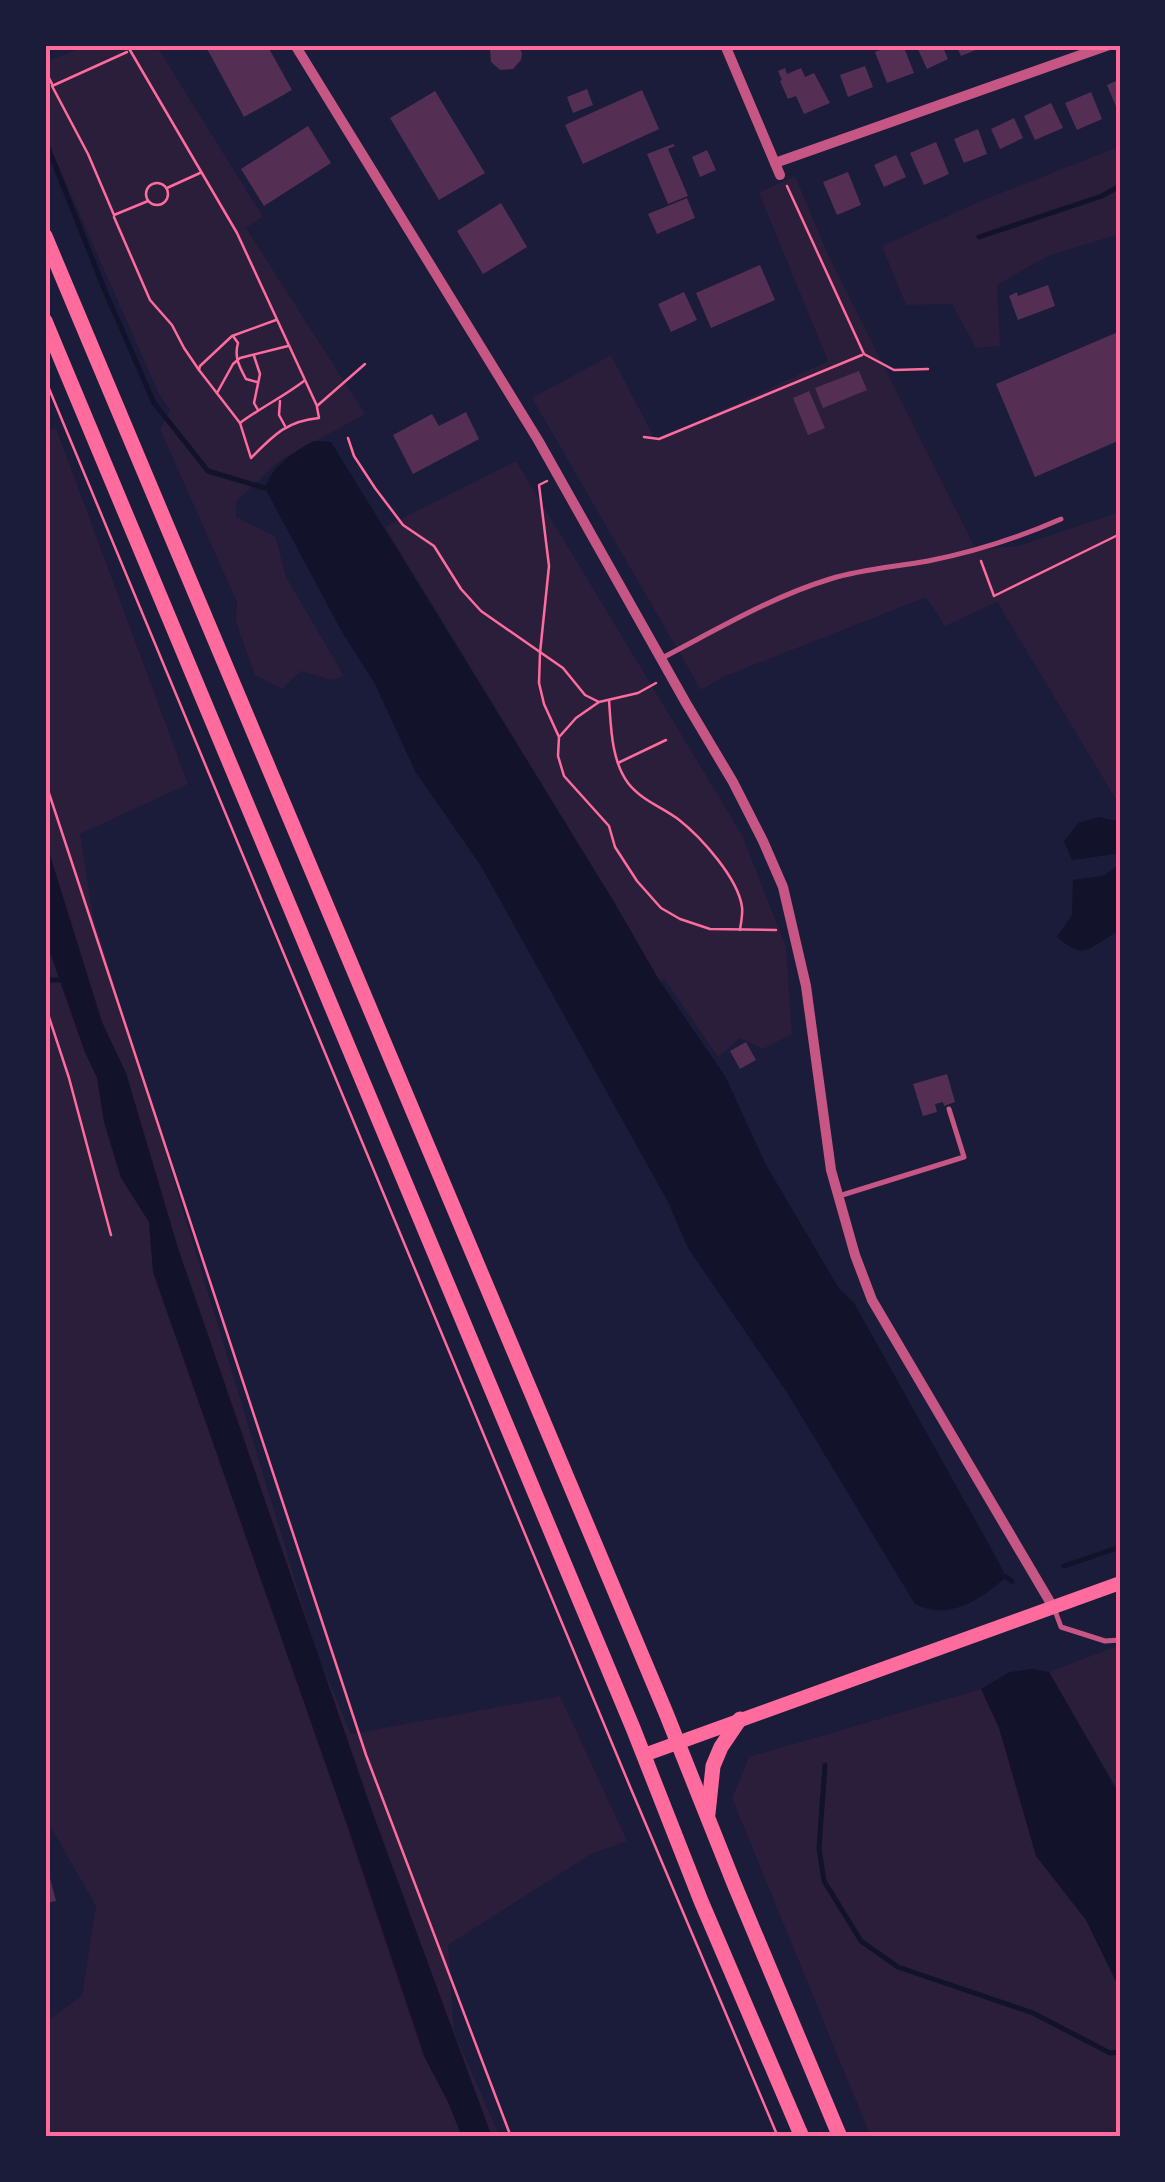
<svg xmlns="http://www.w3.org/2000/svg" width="1165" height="2182" viewBox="0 0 1165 2182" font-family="'Nunito Sans',sans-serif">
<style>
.green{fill:#2a1e3b}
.water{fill:#12122b}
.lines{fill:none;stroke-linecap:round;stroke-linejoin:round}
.stream{stroke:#12122b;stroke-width:5}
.building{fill:#542f53}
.path{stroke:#ff6b9d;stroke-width:2.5}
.service{stroke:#c65784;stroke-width:5}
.minor{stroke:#c65784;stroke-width:10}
.secondary{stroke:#ff6b9d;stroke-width:14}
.primary{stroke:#ff6b9d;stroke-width:15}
.neatline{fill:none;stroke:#ff6b9d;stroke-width:4}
</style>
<rect width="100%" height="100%" fill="#1b1b3a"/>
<g class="green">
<path d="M89,45H156L263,217L246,228L365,414L279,461L236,502V517L275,536L286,577L344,676L331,680L301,671L282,689L255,675L236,622L237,602L160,429L170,410L159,394L45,136V62Z"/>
<path d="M1120,146V234L1050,255L997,285L1000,346L976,348L952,304L906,305L882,246L981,201Z"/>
<path d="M795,176L829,257L976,550L1019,546L1120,512V806L997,602L945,626L926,597L723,677L701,690L532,398L611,355L656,441L828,361L759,193Z"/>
<path d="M56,428L188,784L80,834L92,911L318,1655L351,1734L560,1696L627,1841L591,1854L448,1945L454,2032L500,2137H55L45,2122V2022L82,1996L96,1906L45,1817V431Z"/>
<path d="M516,461L742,835L786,947L792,1034L763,1049L740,1038L718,1057L665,980H659L614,902L385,527Z"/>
<path d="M1120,1645V1794L1049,1672Z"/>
<path d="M981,1689L1120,1936V2137H871L732,1798L749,1757Z"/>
</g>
<g class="water">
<path d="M314,441L331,442L614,902L659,980L725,1076L766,1165L838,1287L854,1303L996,1557L1006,1577C981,1600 948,1621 915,1604L788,1394L688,1248L667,1200L481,866L415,771L375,684L342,632L265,488C273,465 293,452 314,441Z"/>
<path d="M1099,817L1120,822V857L1115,854L1072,860L1064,841L1078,823Z"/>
<path d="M45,839L102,1022L126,1073L178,1248L372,1811L492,2137H462L448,2102L424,2056L348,1828L153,1272L149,1222L121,1178L104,1122L97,1078L84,1050L45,938Z"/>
<path d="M1120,864V937L1115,933C1087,949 1085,961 1057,937L1072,915L1073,880L1103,876Z"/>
<path d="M1032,1669L1049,1672L1120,1796V1990L1086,1920L1036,1856L999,1728L981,1689L1010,1672Z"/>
</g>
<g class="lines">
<g class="stream">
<path d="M45,140L105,291L154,403L208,471L265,488"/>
<path d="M979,237L1102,196L1120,186"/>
<path d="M45,980H62"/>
<path d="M1064,1566L1120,1547"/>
<path d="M1006,1577L1012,1581"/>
<path d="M825,1765L819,1848L824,1881L861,1941L898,1967L1033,2013L1110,2053L1120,2052"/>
</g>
</g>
<g class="building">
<path d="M205,45H267L292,90L244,117Z"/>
<path d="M478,45H518L522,53L521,60L513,69L500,70L491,62L490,49Z"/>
<path d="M893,45H903L914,73L887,83L875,52Z"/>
<path d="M916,45H942L948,59L927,69Z"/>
<path d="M956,45H988L961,56Z"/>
<path d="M865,66L873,87L848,97L840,75Z"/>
<path d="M785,68L787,74L801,68L805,77L814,73L830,103L804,114L796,96L788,99L780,81L782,80L778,71Z"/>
<path d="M1120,79V116L1107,85Z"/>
<path d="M587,89L593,105L573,113L567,97Z"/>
<path d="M642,90L659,129L583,164L565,125Z"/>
<path d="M435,91L485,173L439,200L390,118Z"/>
<path d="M1091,92L1102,119L1077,130L1065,103Z"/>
<path d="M1051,103L1063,128L1035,140L1024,116Z"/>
<path d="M1014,118L1023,138L1000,149L991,129Z"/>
<path d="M308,126L331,163L264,206L241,169Z"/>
<path d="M978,129L987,154L964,163L954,139Z"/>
<path d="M936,142L949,174L924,185L910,153Z"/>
<path d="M673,144L675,146L668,149L688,196L668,204L647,154Z"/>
<path d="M707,150L716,170L700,177L692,157Z"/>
<path d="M896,155L906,177L884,187L874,165Z"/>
<path d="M848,172L861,205L837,215L823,182Z"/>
<path d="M687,198L695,218L657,234L648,214Z"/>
<path d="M501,203L527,247L483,274L457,231Z"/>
<path d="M760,265L775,300L711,328L696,293Z"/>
<path d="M1048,285L1055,306L1018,320L1009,296L1017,292L1018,296Z"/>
<path d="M684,292L697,320L671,332L658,304Z"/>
<path d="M1118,332L1120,440L1035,477L996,384Z"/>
<path d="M859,371L867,390L823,408L815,388Z"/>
<path d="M809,391L825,428L808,435L793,398Z"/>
<path d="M466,412L479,439L413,474L393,435L432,414L439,426Z"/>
<path d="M746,1042L756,1060L740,1069L730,1051Z"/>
<path d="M947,1074L955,1102L944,1106L943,1102L935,1104L937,1112L923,1116L913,1084Z"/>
<path d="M45,1859L56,1901L45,1903Z"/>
</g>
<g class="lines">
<g class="path">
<path d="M127,45L237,233L317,406L365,364"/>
<path d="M127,52L52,86L88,154L114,215L148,201"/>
<path d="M45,70L52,84"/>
<circle cx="157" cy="194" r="11"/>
<path d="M787,186L864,354L894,370L928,369"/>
<path d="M167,188L200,173"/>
<path d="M114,217L150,300L172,325L184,348L199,370"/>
<path d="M276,320L232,336L200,366L199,370L240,423L251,458C273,436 286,421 319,418L317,407"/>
<path d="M233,336L238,343C234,357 239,366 246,379L257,382"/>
<path d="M254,356L260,374L254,403L258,410"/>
<path d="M45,379L631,1789L778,2137"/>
<path d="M217,393L233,364L240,358L288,346"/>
<path d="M280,401L279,415L285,426"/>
<path d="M240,423C260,408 283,397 304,381"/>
<path d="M644,437L659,439L862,355"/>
<path d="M348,438L354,456L375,488L403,525L434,546L461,589L481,611L563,668L585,695L599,702L638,693L656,683"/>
<path d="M547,481L539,485L549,566L540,653L539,683L544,704L559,737L558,756L564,776L609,826L615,847L637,881L661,908L680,919L710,929L776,930"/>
<path d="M981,561L994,596L1120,534"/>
<path d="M609,700C611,726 611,760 628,783C641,800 662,807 678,819C701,837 738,878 742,907C743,914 741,922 740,930"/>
<path d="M560,736L576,718L599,702"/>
<path d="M618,763L666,740"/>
<path d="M45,781L366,1755L511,2137"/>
<path d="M45,1005L69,1078L111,1235"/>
</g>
<g class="service">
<path d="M662,658C716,630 771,597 830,579C862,569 895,567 928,561C974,552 1018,538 1061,519"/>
<path d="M839,1196L964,1157L949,1109"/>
<path d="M1054,1608L1061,1627L1105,1641L1120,1640"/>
</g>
<g class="minor">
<path d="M295,45L538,440L686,703L733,782L763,841L783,887L806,986L831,1170L855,1255L872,1300L1053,1607"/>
<path d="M725,45L780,175"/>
<path d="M775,163L1109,45"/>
</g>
<path class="secondary" d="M644,1755L1120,1583"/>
<g class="primary">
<path d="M45,236L666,1713L735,1886L840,2137"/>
<path d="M45,321L633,1728L701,1901L802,2137"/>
<path d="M708,1814L713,1766L721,1747L740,1719"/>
</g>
</g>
<rect width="1165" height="2182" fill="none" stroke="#1b1b3a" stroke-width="95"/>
<rect x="48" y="48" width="1070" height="2086" class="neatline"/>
</svg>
